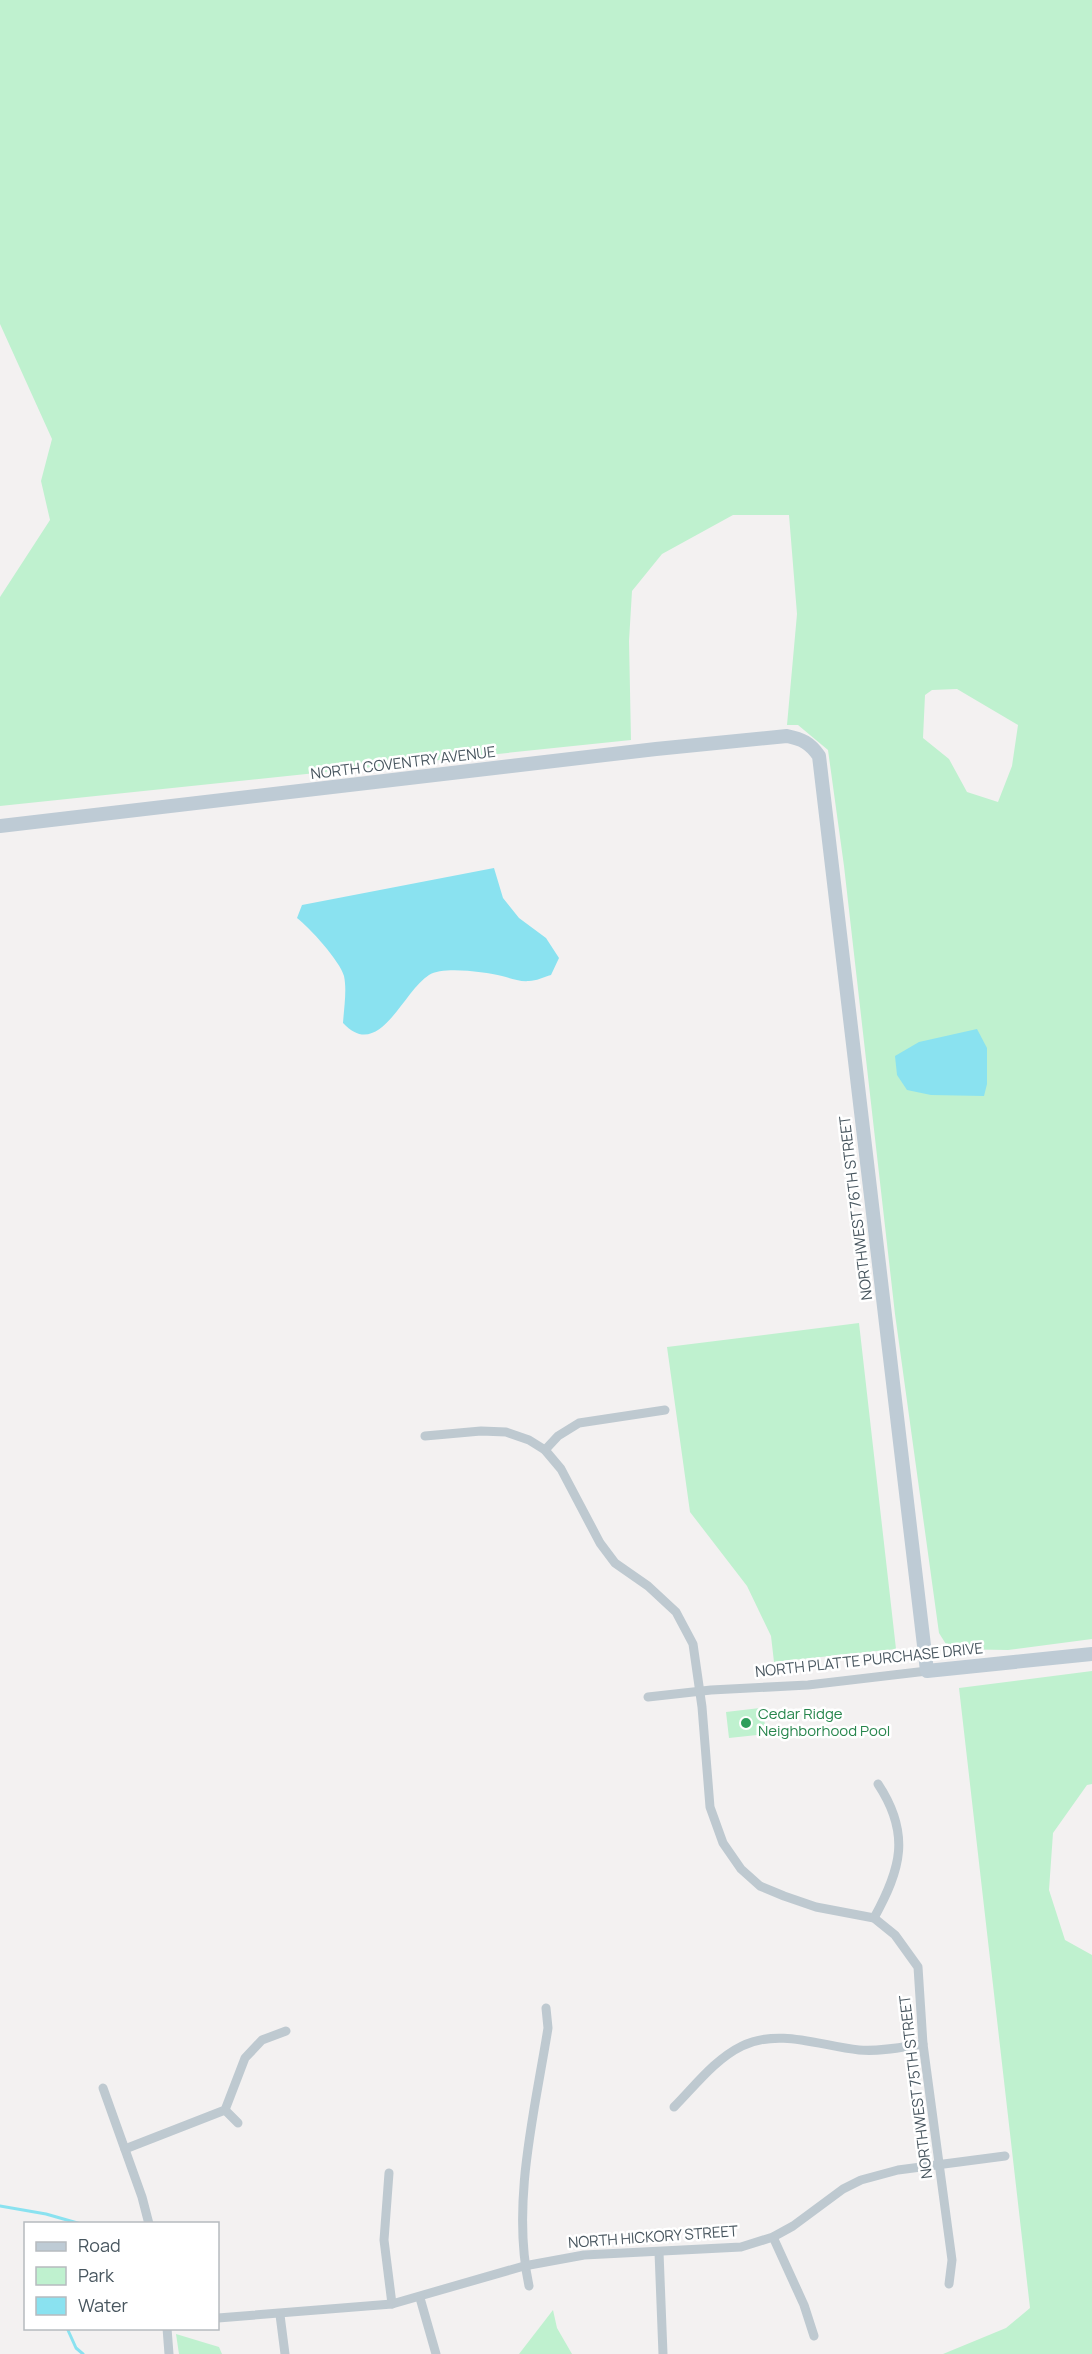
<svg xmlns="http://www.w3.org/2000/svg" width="1092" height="2354" viewBox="0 0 1092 2354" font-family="Manrope,sans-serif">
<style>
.green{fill:#bff1cf;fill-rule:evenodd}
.water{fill:#8ae2f0}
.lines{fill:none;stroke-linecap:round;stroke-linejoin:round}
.stream{stroke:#8ae2f0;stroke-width:3}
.street{stroke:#bec9d0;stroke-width:9}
.secondary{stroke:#becbd5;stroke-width:14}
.leisure-dot{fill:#2e9e5b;stroke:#fff;stroke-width:2}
.labels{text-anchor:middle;stroke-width:5;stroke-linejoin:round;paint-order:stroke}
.street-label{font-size:15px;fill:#48565f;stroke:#fff}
.leisure-label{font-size:15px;fill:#27864d;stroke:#fff;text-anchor:start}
</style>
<rect width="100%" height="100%" fill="#f3f1f1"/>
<g class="green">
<path d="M0,0H1092V1639L1008,1650L949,1649L939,1633L895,1314L844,866L828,750L798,725H787L797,614L789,515H733L662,554L632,591L629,641L631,740L0,806V597L50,520L41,481L52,439L0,324ZM957,689L1018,725L1012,766L998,802L967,792L949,759L923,738L925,695L932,690Z"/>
<path d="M859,1323L896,1649L774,1662L771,1636L747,1586L690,1512L667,1347Z"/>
<path d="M1092,1671V1784L1087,1785L1053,1833L1049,1890L1065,1940L1092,1955V2354H943L1006,2328L1030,2308L959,1688Z"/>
<path d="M760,1708V1710H763L766,1734L729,1738L726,1712Z"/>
<path d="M553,2310L557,2328L572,2354H519Z"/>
<path d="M176,2334L219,2347L222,2354H179Z"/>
</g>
<g class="water">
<path d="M494,868L503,898L519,918L546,938L559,958L551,975C544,977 536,981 529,981C520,982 510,978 502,976C485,972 443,966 429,975C403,991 379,1062 343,1023C344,1008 347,990 344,976C340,961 309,927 297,918L302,905Z"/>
<path d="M977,1029L987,1048V1084L984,1096L931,1095L907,1090L897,1075L895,1056L919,1042Z"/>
</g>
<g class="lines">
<g class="stream">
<path d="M0,2206L46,2214L81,2224"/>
<path d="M67,2328L76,2348L83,2354"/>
</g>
<g class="street">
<path d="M425,1436L481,1431L506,1432L529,1440L545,1450L561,1469L600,1543L615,1563L648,1586L676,1612L693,1644L702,1707L710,1807L723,1843L741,1869L760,1886L784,1896L816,1907L874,1918L895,1935L918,1967L923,2044L952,2260L949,2284"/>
<path d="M545,1450L558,1436L579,1423L665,1410"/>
<path d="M648,1697L711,1690L808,1685L927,1671"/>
<path d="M874,1918C901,1869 911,1834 878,1784"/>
<path d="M103,2088L142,2197L149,2224"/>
<path d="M674,2107C694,2087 715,2059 742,2046C780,2028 820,2046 859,2050C880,2052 903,2047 923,2044"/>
<path d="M225,2110L238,2123"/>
<path d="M125,2149L225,2110L245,2058L262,2040L286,2031"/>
<path d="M389,2173L384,2240L392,2304"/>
<path d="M773,2237L804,2305L814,2336"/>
<path d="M659,2252L663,2354"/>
<path d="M529,2286C511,2203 535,2110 548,2028L546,2008"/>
<path d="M420,2298L436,2354"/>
<path d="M280,2315L285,2354"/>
<path d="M218,2318L392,2304L524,2266L584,2255L741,2247L773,2237L793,2226L843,2189L861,2180L898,2170L1005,2156"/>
<path d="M167,2328L169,2354"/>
</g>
<path class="secondary" d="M0,826L656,749L787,736C802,739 810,743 819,756L927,1671L1092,1654"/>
</g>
<circle class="leisure-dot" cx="746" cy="1723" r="6"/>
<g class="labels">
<g class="street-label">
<text transform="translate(403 763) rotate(-7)" y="5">NORTH COVENTRY AVENUE</text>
<text transform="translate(856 1208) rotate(-97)" y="5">NORTHWEST 76TH STREET</text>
<text transform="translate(869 1660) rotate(-6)" y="5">NORTH PLATTE PURCHASE DRIVE</text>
<text transform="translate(916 2087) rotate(-97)" y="5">NORTHWEST 75TH STREET</text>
<text transform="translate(653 2237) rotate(-4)" y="5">NORTH HICKORY STREET</text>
</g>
<g class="leisure-label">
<text x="758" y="1719">Cedar Ridge<tspan x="758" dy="17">Neighborhood Pool</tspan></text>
</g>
</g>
<rect x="24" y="2222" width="195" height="108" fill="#ffffff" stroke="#b6bbbf" stroke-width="1.5"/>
<rect x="36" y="2242" width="30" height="9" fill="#becbd5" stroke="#b6bbbf" stroke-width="1.5"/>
<text x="78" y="2252" font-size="18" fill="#48565f">Road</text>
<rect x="36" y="2267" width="30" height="18" fill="#bff1cf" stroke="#b6bbbf" stroke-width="1.5"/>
<text x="78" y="2282" font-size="18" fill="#48565f">Park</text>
<rect x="36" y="2297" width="30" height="18" fill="#8ae2f0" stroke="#b6bbbf" stroke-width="1.5"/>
<text x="78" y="2312" font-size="18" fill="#48565f">Water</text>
</svg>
